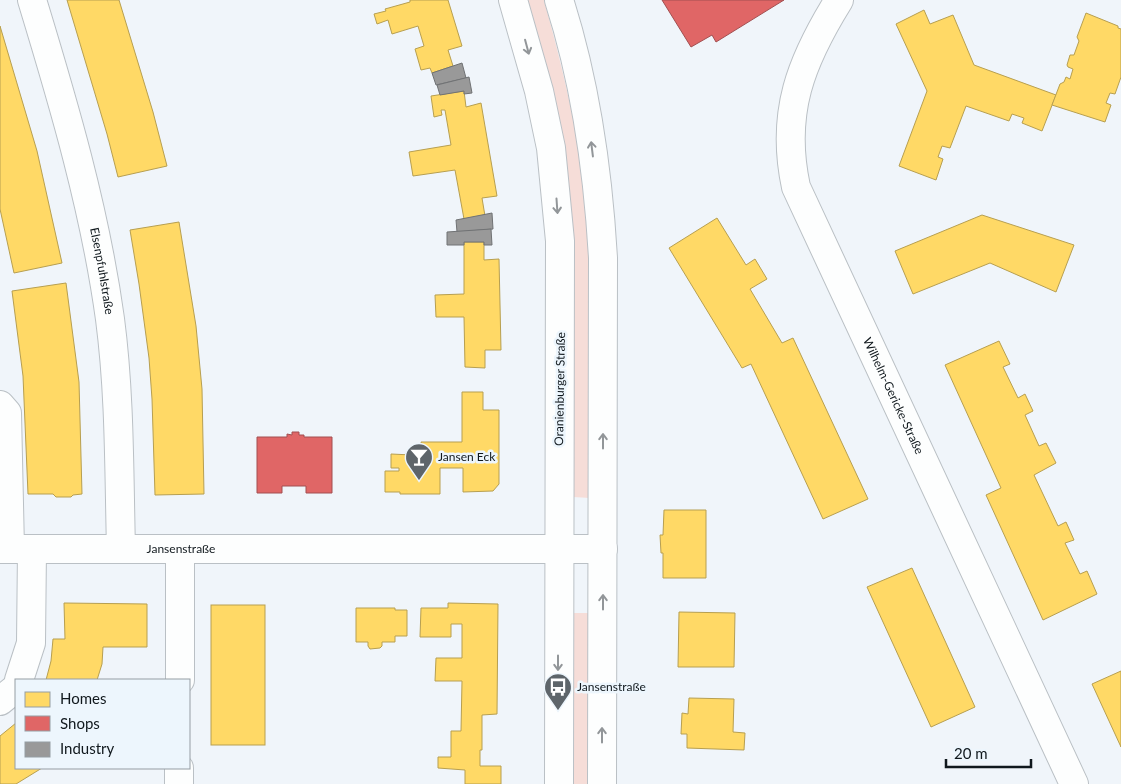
<svg xmlns="http://www.w3.org/2000/svg" width="1121" height="784" viewBox="0 0 1121 784" font-family="Lato,sans-serif">
<style>
.green{fill:#f6ddd8}
.homes{fill:#ffd966;stroke:#b79f50}
.shops{fill:#e06666;stroke:#a24f50}
.industry{fill:#999;stroke:#707274}
.lines{fill:none;stroke-linecap:round;stroke-linejoin:round}
.minor-casing{stroke:#bac0c5;stroke-width:30}
.major-casing{stroke:#bac0c5;stroke-width:30}
.minor{stroke:#fdfefe;stroke-width:28}
.major{stroke:#fdfefe;stroke-width:28}
.oneway{stroke:#929699}
.labels{text-anchor:middle;stroke-width:5;stroke-linejoin:round;paint-order:stroke}
.street-label{font-size:12px;fill:#10181d;stroke:#edf6fd}
.poi-label{font-size:12px;fill:#10181d;stroke:#edf6fd;text-anchor:start}
</style>
<rect width="100%" height="100%" fill="#f0f5fa"/>
<g class="green">
<path d="M528,0H544C560,58 574,115 583,174C590,231 591,289 591,345C591,396 590,447 590,498L573,497L572,244L568,178L561,131Z"/>
<rect x="573" y="613" width="17" height="171"/>
</g>
<g class="homes">
<path d="M67,0H119L153,112L167,166L118,177L107,134Z"/>
<path d="M410,0H448L462,46L448,50L453,66L432,73L430,68L421,70L415,49L424,46L418,26L392,34L388,20L377,24L374,14L386,11L385,9L410,2Z"/>
<path d="M924,10L930,24L953,15L974,65L1056,95L1042,131L1022,123L1024,118L1012,114L1009,121L966,106L950,148L942,146L938,157L943,159L936,180L899,166L927,91L896,24Z"/>
<path d="M1086,13L1118,26V28L1121,29V77L1115,94L1110,93L1106,103L1111,105L1105,122L1052,105L1060,84L1064,82L1066,77L1070,79L1073,69L1068,67L1067,65L1070,55H1074L1079,41L1077,37Z"/>
<path d="M0,26L37,151L62,263L14,273L0,209Z"/>
<path d="M464,91L466,107L481,103L497,196L482,198L485,216L464,219L455,170L413,176L409,152L451,145L445,110H441L442,115L434,117L431,96Z"/>
<path d="M982,215L1074,245L1056,292L990,263L913,294L895,251Z"/>
<path d="M717,218L746,265L755,259L767,279L750,289L782,343L793,338L868,499L823,519L751,364L742,368L669,248Z"/>
<path d="M179,222L196,326L202,389L204,494L155,495L152,399L149,358L139,284L130,230Z"/>
<path d="M464,242H484V260L499,259L501,350H485V368L465,367L464,317H436L435,295L464,294Z"/>
<path d="M66,283L79,382L82,494L73,495L71,497H56L53,494H28L23,376L12,291Z"/>
<path d="M999,341L1010,364L1003,367L1018,398L1025,394L1033,411L1025,415L1039,446L1046,443L1056,463L1034,475L1058,526L1066,522L1074,540L1065,543L1080,574L1087,571L1097,594L1043,620L986,495L1001,488L945,365Z"/>
<path d="M462,392H483V410H499V484L493,491L463,492V468H440V494H400V492H385V471H399V468H391V454L412,455V447H422L421,442H462Z"/>
<path d="M664,510H706V578H663V553H661L660,535H663Z"/>
<path d="M912,568L975,707L931,727L867,587Z"/>
<path d="M64,603L147,604V647H103L102,664L97,680H46L51,661L53,639H65Z"/>
<path d="M448,603L498,604L497,714L482,715V750H480V766H501V784H465V770L438,768V757H451V731H461L462,681H435L436,658H462V624H451V637H420L421,608H448Z"/>
<rect x="211" y="605" width="54" height="140"/>
<path d="M356,608H395V610H407V636H395V642H382V646L380,648L370,649L368,646V642H356Z"/>
<path d="M679,612L735,613L734,667H678Z"/>
<path d="M1121,671V747L1092,684Z"/>
<path d="M689,698L734,699L733,732L745,733L744,750L687,748V734H681L682,713L688,714Z"/>
<path d="M16,723V768H42L16,784H0V736Z"/>
</g>
<g class="shops">
<path d="M662,0H784L716,42L712,35L691,47Z"/>
<path d="M292,432H299V435H304V437H332V493H306V486H282V493H257V437H287V434L292,435Z"/>
</g>
<g class="industry">
<path d="M462,63L466,78L436,85L432,73Z"/>
<path d="M469,77L472,93L464,94V91L440,95L437,85Z"/>
<path d="M492,213L493,229L457,232L456,220Z"/>
<path d="M491,229L492,245H484V242H464V245H447V232Z"/>
</g>
<g class="lines">
<g class="minor-casing">
<g id="minor">
<path id="s1" d="M32,0C64,105 95,210 110,319C120,395 119,473 121,549"/>
<path id="s2" d="M839,0C801,61 780,113 796,187L1074,784"/>
<path d="M0,405L7,413L10,549"/>
<path id="s3" d="M0,549H603"/>
<path d="M19,680L31,643L32,549"/>
<path d="M180,680V549"/>
<path d="M0,701L16,688"/>
<path d="M179,784V768"/>
</g>
</g>
<g class="major-casing">
<g id="major">
<path d="M513,0L539,91L551,148L560,241L559,784"/>
<path d="M559,0C586,84 598,171 603,258L602,784"/>
</g>
</g>
<use href="#minor" class="minor"/>
<use href="#major" class="major"/>
</g>
<defs><path id="oneway-shaft" d="M-6 0H5M1.5-3L5.5 0L1.5 3" fill="none" stroke-width="1.6" stroke-linecap="round" stroke-linejoin="round" transform="scale(1.25)"/></defs>
<g class="oneway">
<use href="#oneway-shaft" transform="translate(527 47) rotate(75)"/>
<use href="#oneway-shaft" transform="translate(592 149) rotate(-97)"/>
<use href="#oneway-shaft" transform="translate(557 206) rotate(86)"/>
<use href="#oneway-shaft" transform="translate(603 441) rotate(-90)"/>
<use href="#oneway-shaft" transform="translate(603 602) rotate(-90)"/>
<use href="#oneway-shaft" transform="translate(558 663) rotate(90)"/>
<use href="#oneway-shaft" transform="translate(602 735) rotate(-90)"/>
</g>
<defs>
<g id="bar-pin" transform="scale(1.4375)"><path d="M0 17L-7.5 6A9.5 9.5 0 1 1 7.5 6Z" fill="#5e656a" stroke="#edf6fd"/><path d="M-6-5H6L.8 .8V4.5H3.5V6h-7V4.5H-.8V.8Z" fill="#fff"/></g>
<g id="bus-pin" transform="scale(1.4375)"><path d="M0 17L-7.5 6A9.5 9.5 0 1 1 7.5 6Z" fill="#5e656a" stroke="#edf6fd"/><path d="M-5-6H5V4H4V6H2V4H-2V6H-4V4H-5ZM-3.5-4V0h7V-4ZM-3.5 1.2v1.5H-2V1.2ZM2 1.2v1.5H3.5V1.2Z" fill="#fff"/></g>
</defs>
<g fill-rule="evenodd">
<use href="#bar-pin" x="419" y="457"/>
<use href="#bus-pin" x="558" y="687"/>
</g>
<g class="labels">
<g class="street-label">
<text dy="4" stroke="none"><textPath href="#s1" startOffset="280">Elsenpfuhlstraße</textPath></text>
<text transform="translate(560 389) rotate(-89)" y="4">Oranienburger Straße</text>
<text dy="4" stroke="none"><textPath href="#s2" startOffset="428">Wilhelm-Gericke-Straße</textPath></text>
<text dy="4" stroke="none"><textPath href="#s3" startOffset="181">Jansenstraße</textPath></text>
</g>
<g class="poi-label">
<text x="438" y="461">Jansen Eck</text>
<text x="577" y="691">Jansenstraße</text>
</g>
</g>
<rect x="15" y="679" width="175" height="90" fill="#edf6fd" stroke="#959da3"/>
<rect x="25" y="692" width="25" height="15" fill="#ffd966" stroke="#959da3"/>
<text x="60" y="704" font-size="15" fill="#10181d">Homes</text>
<rect x="25" y="716" width="25" height="15" fill="#e06666" stroke="#959da3"/>
<text x="60" y="729" font-size="15" fill="#10181d">Shops</text>
<rect x="25" y="742" width="25" height="15" fill="#999999" stroke="#959da3"/>
<text x="60" y="754" font-size="15" fill="#10181d">Industry</text>
<path d="M946 759v8h85v-8" fill="none" stroke="#10181d" stroke-width="2.5"/>
<text x="954" y="759" font-size="15" fill="#10181d" stroke="#edf6fd" stroke-width="4" paint-order="stroke">20 m</text>
</svg>
